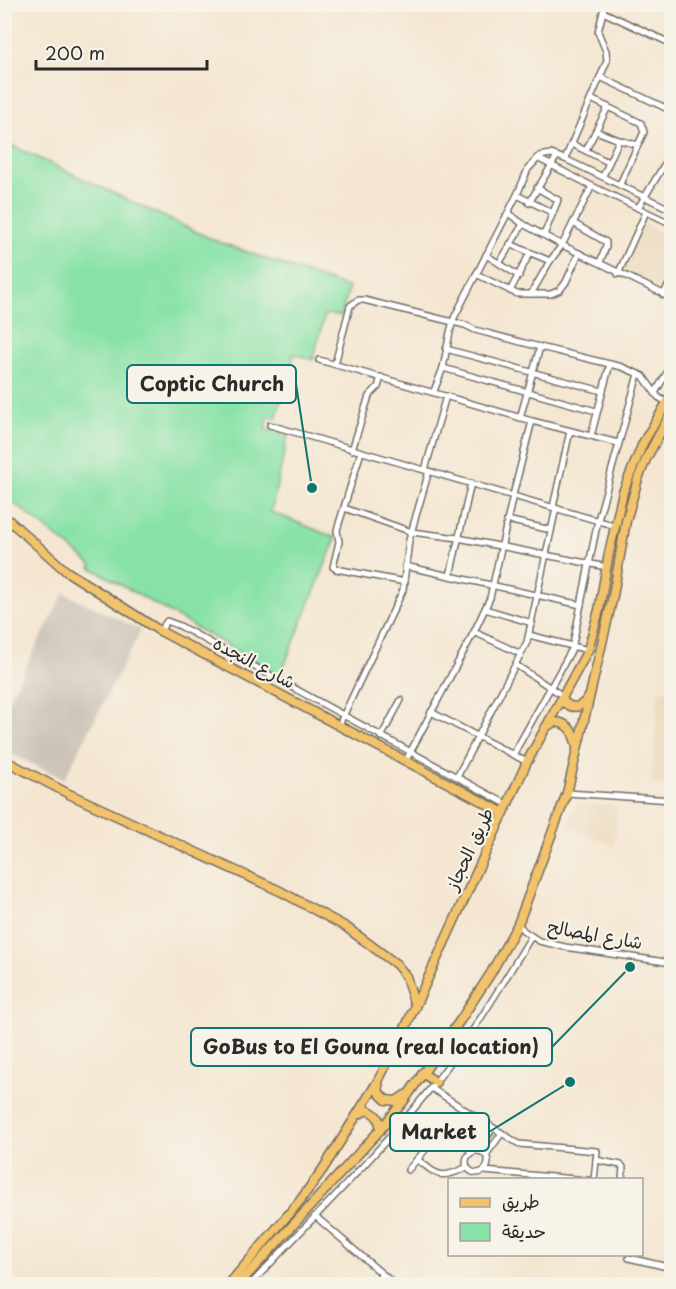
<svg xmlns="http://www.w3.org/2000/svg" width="676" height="1289" viewBox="0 0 676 1289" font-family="'Playpen Sans','Playpen Sans Arabic',sans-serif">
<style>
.built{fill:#ebd8ba}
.industrial{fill:#cbc3b8}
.green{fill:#88e2a7;stroke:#5a8669;stroke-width:1.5}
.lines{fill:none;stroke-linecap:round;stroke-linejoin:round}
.minor-casing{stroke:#716c65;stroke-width:8}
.primary-casing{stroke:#716c65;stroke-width:11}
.minor{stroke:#fff;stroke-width:5}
.primary{stroke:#f2c36a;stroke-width:8}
.labels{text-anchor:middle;stroke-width:4.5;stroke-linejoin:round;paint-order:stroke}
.street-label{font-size:18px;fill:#2b2b2b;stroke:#f7f3e8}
.leader{fill:none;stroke:#0f766e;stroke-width:2}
.callout-dot{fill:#0f766e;stroke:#f7f3e8;stroke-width:2}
.callout{fill:#f7f3e8;stroke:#0f766e;stroke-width:2}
.callout-label{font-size:20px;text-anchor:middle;font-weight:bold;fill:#2b2b2b}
</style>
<rect width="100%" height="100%" fill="#f7f3e8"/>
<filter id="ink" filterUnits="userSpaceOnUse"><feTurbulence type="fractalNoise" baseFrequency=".0167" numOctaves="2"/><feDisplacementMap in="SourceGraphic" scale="12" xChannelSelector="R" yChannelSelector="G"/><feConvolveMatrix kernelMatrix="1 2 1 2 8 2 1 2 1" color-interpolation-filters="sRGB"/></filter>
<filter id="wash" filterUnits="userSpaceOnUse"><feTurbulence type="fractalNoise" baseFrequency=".008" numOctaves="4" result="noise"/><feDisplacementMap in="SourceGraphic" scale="24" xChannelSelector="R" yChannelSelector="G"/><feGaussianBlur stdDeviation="1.35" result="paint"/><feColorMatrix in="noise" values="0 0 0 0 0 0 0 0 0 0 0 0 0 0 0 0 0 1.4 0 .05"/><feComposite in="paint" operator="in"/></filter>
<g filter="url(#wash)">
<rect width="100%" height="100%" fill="#f4e6d1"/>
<g class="built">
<path d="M644,224L671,238V264L658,290L620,271Z"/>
<path d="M659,690L671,691V786L651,784Z"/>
<path d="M577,803L618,805L614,845L567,827Z"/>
</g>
<path class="industrial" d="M64,593L141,630L64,779L5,751L4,709Z"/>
<path class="green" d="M4,142L216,241L349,288L341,316L325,314L313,360L294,354L276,419L268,416L265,429L288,435L271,512L336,538L280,676L90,567L92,565L5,496Z"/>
</g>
<g filter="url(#ink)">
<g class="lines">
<g class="minor-casing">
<g id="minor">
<path d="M603,12L672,44"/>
<path d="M600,77L672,111"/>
<path d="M591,99L641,123L644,132L620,184"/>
<path d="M596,131L619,140L638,145"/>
<path d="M572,144L608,162"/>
<path d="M586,150L608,107"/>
<path d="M537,158L592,186L672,224"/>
<path d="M565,159L607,61L606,51L598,32L605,4"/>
<path d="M603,176L619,140"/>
<path d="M537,188L558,200L544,235"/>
<path d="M517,195L553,213"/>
<path d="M529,203L557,156"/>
<path d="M638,208L672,152"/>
<path d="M508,213L523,224L562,245L672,298"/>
<path d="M573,223L606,242V247L600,262"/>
<path d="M510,244L550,261"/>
<path d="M486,255L519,276"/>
<path d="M500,262L523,224"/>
<path d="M476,274L517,294H551L560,290L566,282L579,253"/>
<path d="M618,274L646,212"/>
<path d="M510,291L530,253"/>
<path d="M531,294L550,261L562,245L592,186"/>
<path d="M663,295L672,279"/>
<path d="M446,349L602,391"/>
<path d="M319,360L532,421L618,443"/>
<path d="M335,364L350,306L358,300H364L465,325L475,330L540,347L622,367L643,376L658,397L666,402"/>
<path d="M443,368L596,411"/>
<path d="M434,391L443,368L450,332L454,318L517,195L528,169L540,156L551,154L565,159L672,210"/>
<path d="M655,393L672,364"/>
<path d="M520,418L540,347"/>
<path d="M270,425L616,526"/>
<path d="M591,436L610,364"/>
<path d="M352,450L369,396L378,387L381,377"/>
<path d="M361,452L337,530L339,542L333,567L336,569L405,582"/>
<path d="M425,470L446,396"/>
<path d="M553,507L570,431"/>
<path d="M344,508L412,532L458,538L607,567"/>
<path d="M507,520L551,530"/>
<path d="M405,566L581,605"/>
<path d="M450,576L471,483"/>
<path d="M485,609L532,623"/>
<path d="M160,631L167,621L180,626L508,805"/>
<path d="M474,632L521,654"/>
<path d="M529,635L588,650"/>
<path d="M516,665L563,696"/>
<path d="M431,712L527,762"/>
<path d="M338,727L403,590L409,540L429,471"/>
<path d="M381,737L401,700"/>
<path d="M513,755L572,649L598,520L638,374"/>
<path d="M405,762L474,632L490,598L513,495L532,421"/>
<path d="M457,777L527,642L556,508"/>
<path d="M567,793L672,800"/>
<path d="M518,924L524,931L539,941L565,947L672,963"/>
<path d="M431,1088L519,1144L597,1151L594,1180"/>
<circle cx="477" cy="1162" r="11"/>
<path d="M478,1151L493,1128"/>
<path d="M486,1155L502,1133"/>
<path d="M417,1159C438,1176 441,1180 467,1167"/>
<path d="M596,1160L621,1165L623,1167L622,1180"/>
<path d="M408,1170L438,1135C450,1129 463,1145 472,1152"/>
<path d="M484,1171L587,1180"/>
<path d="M315,1216L394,1284"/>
<path d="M629,1258L672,1268"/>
<path d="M251,1284C311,1219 375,1158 430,1089C468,1042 499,989 531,937"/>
<path d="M379,1284L381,1273"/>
</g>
</g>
<g class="primary-casing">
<g id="primary">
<path d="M4,516L66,571L160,631L504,813"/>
<path d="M562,698L566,704C576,710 582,706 589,697"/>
<path d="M546,727L554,722C569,722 574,733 577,747"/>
<path d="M4,760L69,794L280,891L346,927L396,964L406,976L415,1006"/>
<path d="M422,1073L436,1082"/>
<path d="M378,1081L379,1093L386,1100L396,1101L405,1095"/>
<path d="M359,1114L367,1110C377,1114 381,1120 380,1130"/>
<path d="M229,1284L299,1202L323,1169L378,1081L407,1024L527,762L588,650L599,610L609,553L623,492L643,443L672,394"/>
<path d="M239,1284L380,1130L403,1102L461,1019L491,973L518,924L567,793L613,596L626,521L638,479L647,457L672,411"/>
</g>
</g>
<use href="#minor" class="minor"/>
<use href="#primary" class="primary"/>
</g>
</g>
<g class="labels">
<g class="street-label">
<text transform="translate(254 663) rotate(28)" y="6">شارع النجده</text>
<text transform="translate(470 849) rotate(-65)" y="6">طريق الحجاز</text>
<text transform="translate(595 935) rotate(10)" y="6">شارع المصالح</text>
</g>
</g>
<path class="leader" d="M312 488L296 384M630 967L552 1047M570 1082L489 1132"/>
<g class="callout-dot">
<circle cx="312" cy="488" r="6"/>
<circle cx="630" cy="967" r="6"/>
<circle cx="570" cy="1082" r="6"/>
</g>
<g class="callout">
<rect x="127" y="365" width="169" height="38" rx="6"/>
<rect x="191" y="1028" width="361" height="38" rx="6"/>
<rect x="390" y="1113" width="99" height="38" rx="6"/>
</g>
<g class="callout-label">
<text x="212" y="391">Coptic Church</text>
<text x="371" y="1054">GoBus to El Gouna (real location)</text>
<text x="439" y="1139">Market</text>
</g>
<rect width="676" height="1289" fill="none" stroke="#f7f3e8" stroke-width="24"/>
<rect x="448" y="1178" width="195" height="78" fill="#f7f3e8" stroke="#a5a39c" stroke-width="1.5"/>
<rect x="460" y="1198" width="30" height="9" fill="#f2c36a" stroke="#a5a39c" stroke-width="1.5"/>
<text x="502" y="1208" font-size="18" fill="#2b2b2b">طريق</text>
<rect x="460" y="1223" width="30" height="18" fill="#88e2a7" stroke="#a5a39c" stroke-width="1.5"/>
<text x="502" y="1238" font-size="18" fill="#2b2b2b">حديقة</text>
<path d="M36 60v9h171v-9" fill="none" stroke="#2b2b2b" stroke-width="3"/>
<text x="45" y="60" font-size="18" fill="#2b2b2b" stroke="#f7f3e8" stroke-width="4.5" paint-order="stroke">200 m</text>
</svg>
